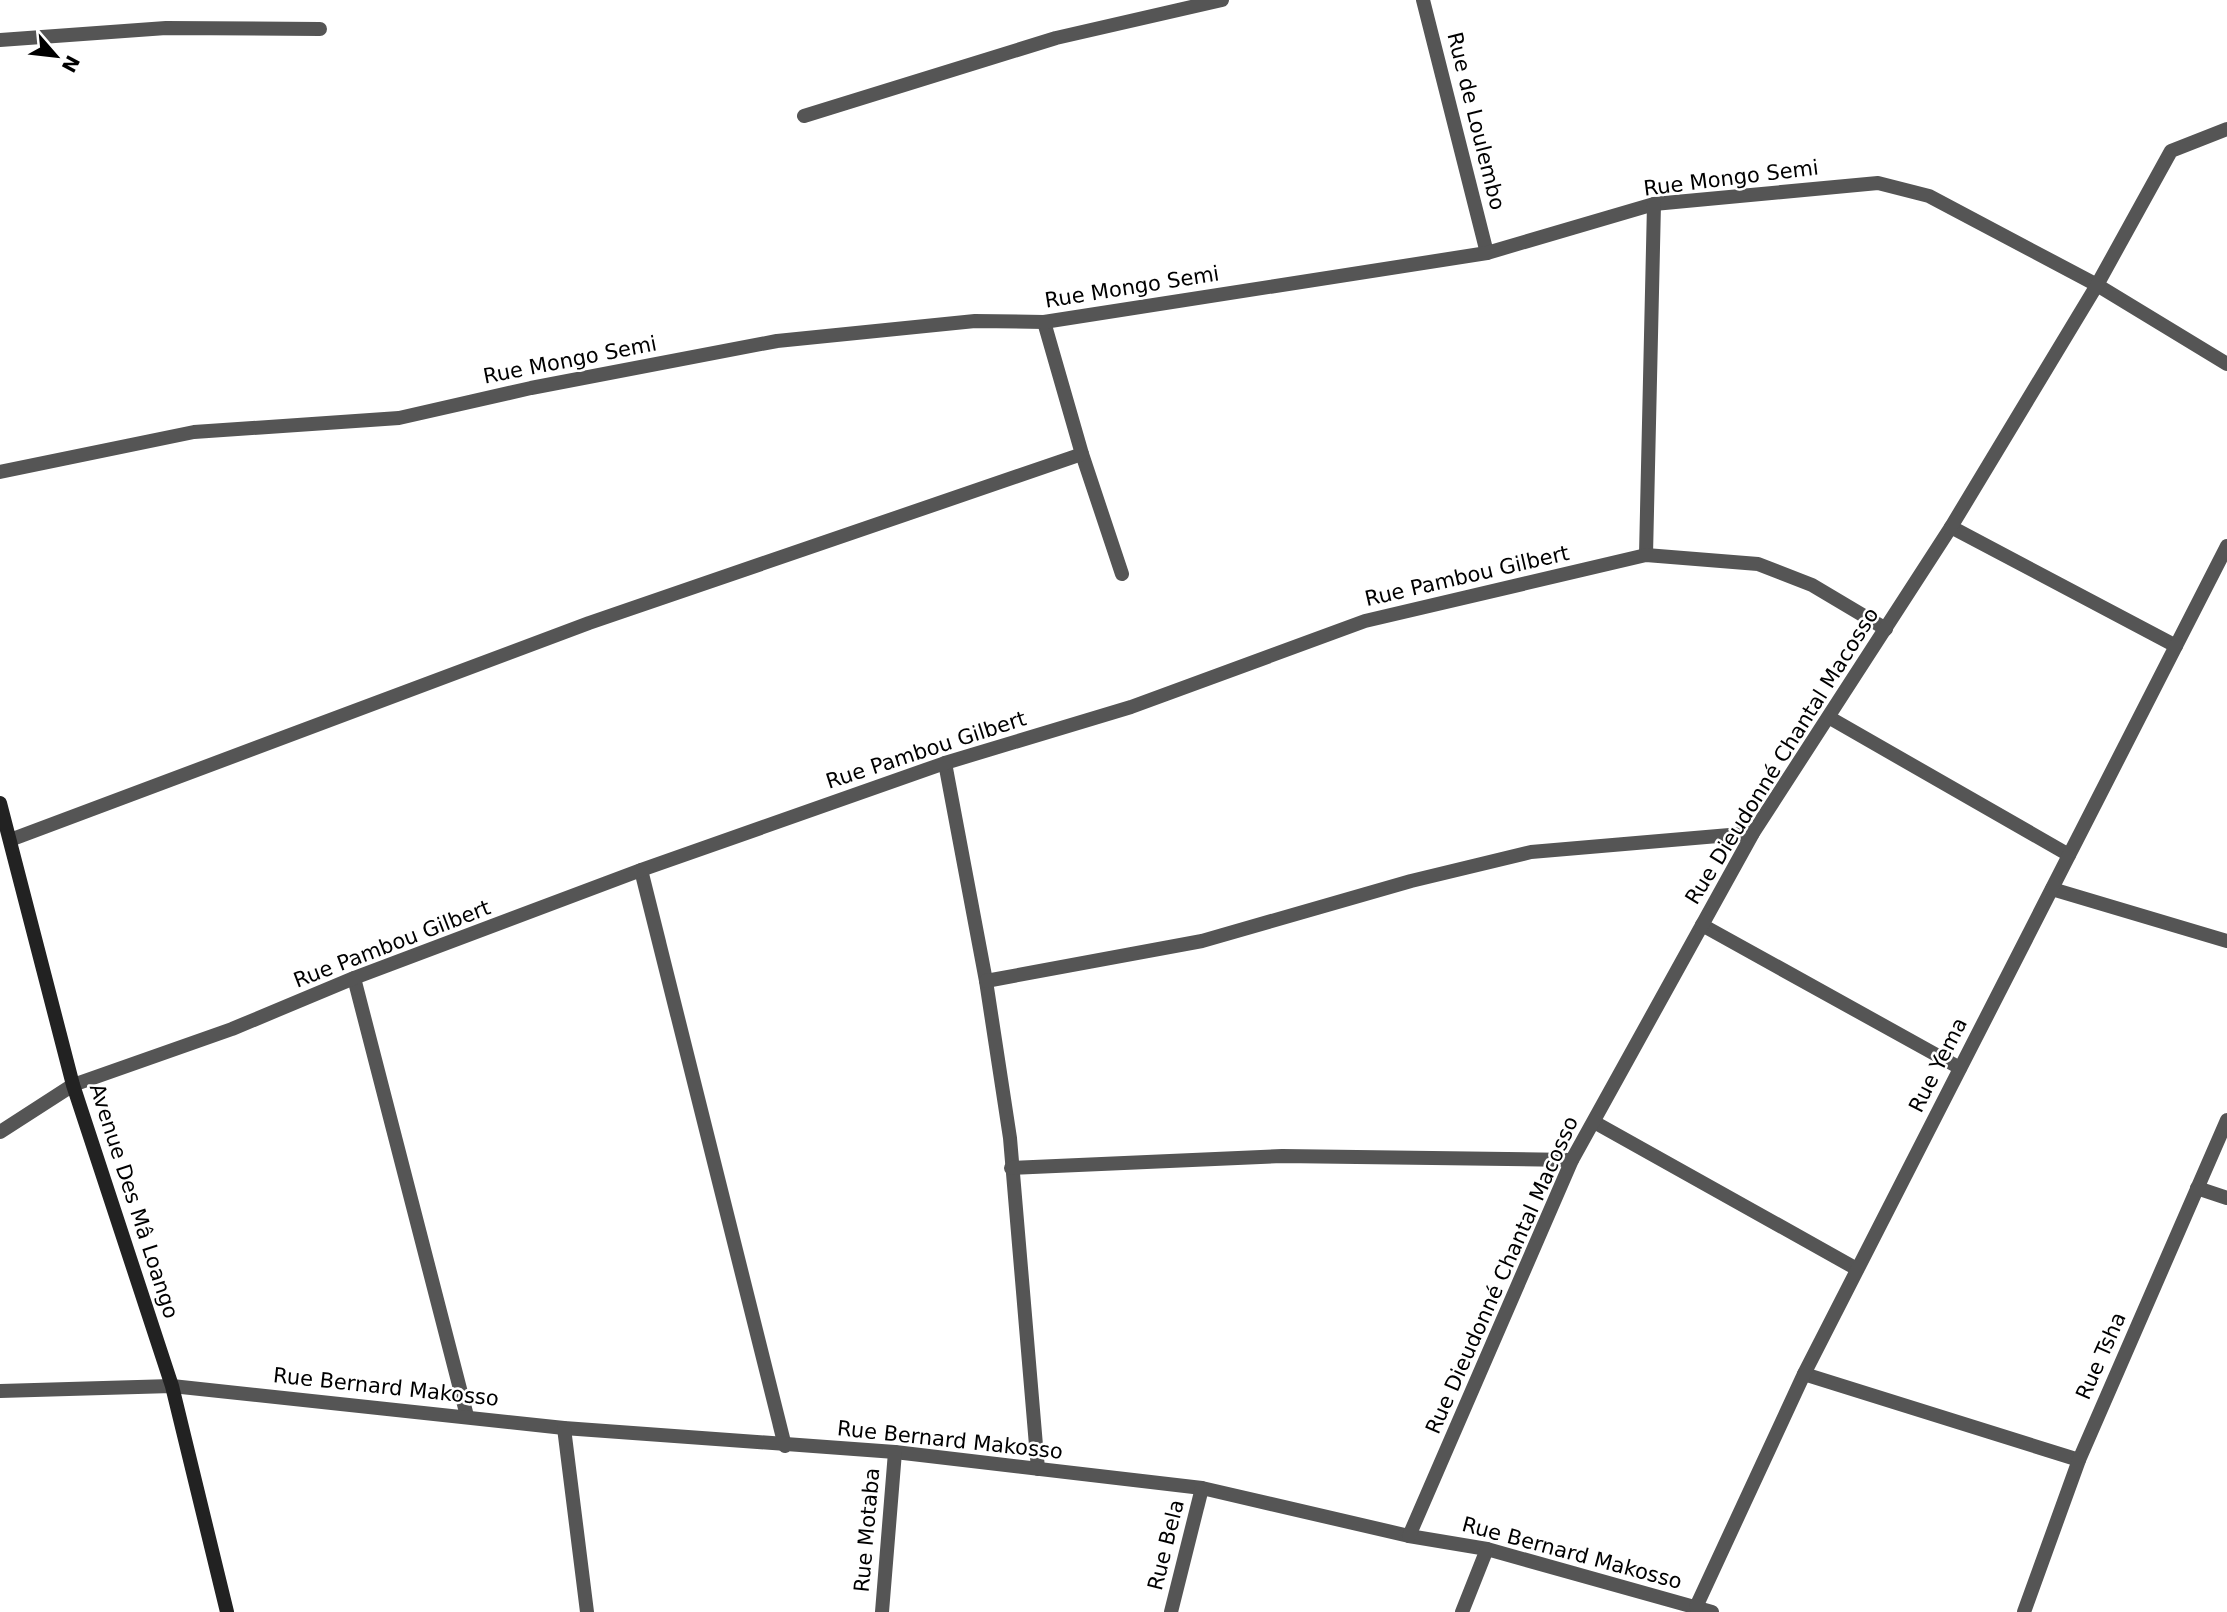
<svg xmlns="http://www.w3.org/2000/svg" width="2227" height="1612" viewBox="0 0 2227 1612" font-family="'DejaVu Sans',sans-serif">
<style>
.lines{fill:none;stroke-linecap:round;stroke-linejoin:round}
.minor{stroke:#555;stroke-width:14}
.secondary{stroke:#222;stroke-width:14}
.labels{text-anchor:middle;stroke-width:5;stroke-linejoin:round;paint-order:stroke}
.street-label{font-size:21px;fill:#000;stroke:#fff}
</style>
<rect width="100%" height="100%" fill="#fff"/>
<g class="lines">
<g class="minor">
<path d="M1423,0L1487,253"/>
<path d="M0,40L166,28L320,29"/>
<path d="M804,116L1056,38L1222,0"/>
<path d="M1044,322L1082,454L1122,574"/>
<path d="M0,472L194,432L399,418L531,388L777,341L975,321L1044,322L1487,253L1654,204L1878,183L1929,196L2097,285L2227,364"/>
<path d="M1951,527L2176,646"/>
<path d="M1646,555L1654,204"/>
<path d="M1830,718L2069,855"/>
<path d="M945,763L986,981L1010,1138L1038,1469"/>
<path d="M10,840L589,623L1082,454"/>
<path d="M641,870L785,1446"/>
<path d="M2052,889L2227,941"/>
<path d="M1702,925L1960,1068"/>
<path d="M354,978L467,1416"/>
<path d="M986,981L1202,941L1411,881L1531,852L1753,833"/>
<path d="M1594,1122L1857,1269"/>
<path d="M0,1132L73,1085L232,1029L354,978L641,870L945,763L1131,707L1365,621L1646,555L1758,564L1812,585L1886,629"/>
<path d="M1011,1168L1282,1156L1572,1160"/>
<path d="M2197,1188L2227,1198"/>
<path d="M1804,1374L2079,1460"/>
<path d="M0,1391L172,1386L564,1428L895,1452L1202,1488L1409,1536L1487,1549L1712,1612"/>
<path d="M564,1428L587,1612"/>
<path d="M1409,1536L1572,1160L1753,833L1951,527L2097,285L2171,151L2227,129"/>
<path d="M1696,1607L1804,1374L2227,546"/>
<path d="M882,1612L895,1452"/>
<path d="M1171,1612L1202,1488"/>
<path d="M1462,1612L1487,1549"/>
<path d="M2024,1612L2079,1460L2227,1120"/>
</g>
<path class="secondary" d="M0,803L73,1085L172,1386L227,1612"/>
</g>
<g class="labels">
<g class="street-label">
<text transform="translate(1476 121) rotate(76)" y="7">Rue de Loulembo</text>
<text transform="translate(1731 178) rotate(-7)" y="7">Rue Mongo Semi</text>
<text transform="translate(1132 287) rotate(-9)" y="7">Rue Mongo Semi</text>
<text transform="translate(570 360) rotate(-11)" y="7">Rue Mongo Semi</text>
<text transform="translate(1467 576) rotate(-13)" y="7">Rue Pambou Gilbert</text>
<text transform="translate(926 750) rotate(-18)" y="7">Rue Pambou Gilbert</text>
<text transform="translate(1782 756) rotate(-58)" y="7">Rue Dieudonné Chantal Macosso</text>
<text transform="translate(392 944) rotate(-21)" y="7">Rue Pambou Gilbert</text>
<text transform="translate(1938 1065) rotate(-63)" y="7">Rue Yema</text>
<text transform="translate(134 1201) rotate(72)" y="7">Avenue Des Mâ Loango</text>
<text transform="translate(1502 1275) rotate(-66)" y="7">Rue Dieudonné Chantal Macosso</text>
<text transform="translate(2101 1356) rotate(-66)" y="7">Rue Tsha</text>
<text transform="translate(386 1387) rotate(6)" y="7">Rue Bernard Makosso</text>
<text transform="translate(950 1440) rotate(6)" y="7">Rue Bernard Makosso</text>
<text transform="translate(867 1530) rotate(-85)" y="7">Rue Motaba</text>
<text transform="translate(1166 1545) rotate(-76)" y="7">Rue Bela</text>
<text transform="translate(1572 1553) rotate(15)" y="7">Rue Bernard Makosso</text>
</g>
</g>
<g transform="translate(56 56) rotate(118)" stroke="#ffffff" stroke-width="5" paint-order="stroke">
<path d="M0-5L12 26L0 18L-12 26Z" fill="#000000"/>
<text y="-10" font-size="19" font-weight="bold" text-anchor="middle" fill="#000000">N</text>
</g>
</svg>
